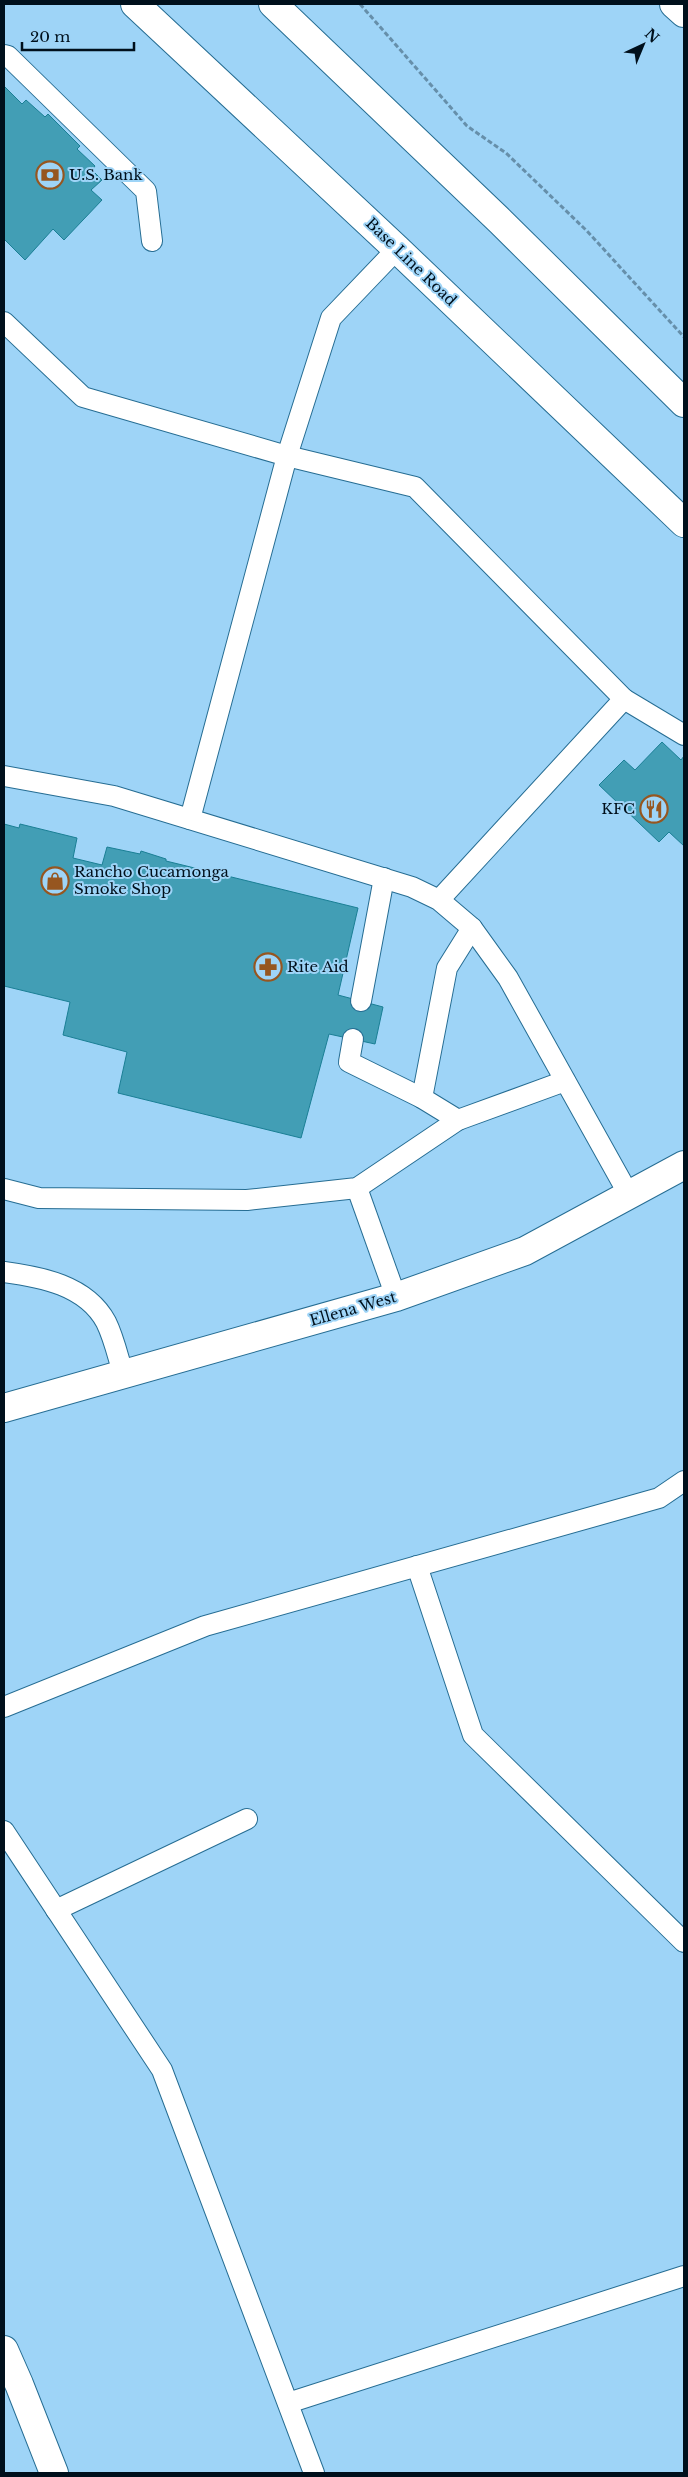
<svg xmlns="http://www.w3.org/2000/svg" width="688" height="2477" viewBox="0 0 688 2477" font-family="'Libre Baskerville',serif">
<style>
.building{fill:#429eb5;stroke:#1a7f95}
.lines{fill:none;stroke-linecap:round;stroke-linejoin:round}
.lane-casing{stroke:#266d93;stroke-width:22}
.street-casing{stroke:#266d93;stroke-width:30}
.secondary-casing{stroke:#266d93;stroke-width:30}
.primary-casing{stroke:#266d93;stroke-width:30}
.path{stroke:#668faa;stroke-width:3;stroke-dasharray:5 2.5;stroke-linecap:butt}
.lane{stroke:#fff;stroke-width:20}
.street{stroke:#fff;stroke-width:28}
.secondary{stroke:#fff;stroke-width:28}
.primary{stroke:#fff;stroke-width:28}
.labels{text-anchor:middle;stroke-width:4;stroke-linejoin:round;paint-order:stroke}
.poi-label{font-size:15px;fill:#00101c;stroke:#9ed4f7;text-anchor:start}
.street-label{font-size:15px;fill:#00101c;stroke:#9ed4f7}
</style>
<rect width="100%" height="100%" fill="#9ed4f7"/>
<g class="building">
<path d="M4,86L22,104L26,100L45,117L48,114L80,146L77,149L95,166L92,170L102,180L91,190L102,200L64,240L53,229L25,260L4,239Z"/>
<path d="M662,742L681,760L684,756V846L669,832L659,842L599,785L624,760L635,770Z"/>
<path d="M4,824L19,828L20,824L77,838L73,858L102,865L107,847L140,854L141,851L166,859V861L358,908L338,995L383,1007L375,1044L329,1034L301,1138L118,1093L127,1052L63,1035L70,1002L4,986Z"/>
</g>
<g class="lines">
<g class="lane-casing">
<g id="lane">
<path d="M4,55L8,56L146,191L152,241"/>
<path d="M4,322L83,397L287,456L415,487L624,699L439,900"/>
<path d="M624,699L684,735"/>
<path d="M4,776L114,796L412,887L439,900L472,928L508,978L629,1195"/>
<path d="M190,819L287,456L331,318L397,249"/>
<path d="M361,1001L384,878"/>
<path d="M353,1039L349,1062L422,1098L458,1120"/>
<path d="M422,1098L447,968L472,928"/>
<path d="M357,1188L396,1297"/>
<path d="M4,1189L39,1198L247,1200L357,1188L458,1120L565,1081"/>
<path d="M4,1272C41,1277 86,1285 106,1322C114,1338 118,1357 123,1373"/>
<path d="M417,1566L473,1735L684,1942"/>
<path d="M4,1707L205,1626L659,1498L684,1481"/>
<path d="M4,1831L162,2070L314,2473"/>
<path d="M56,1910L247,1819"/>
<path d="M288,2403L684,2276"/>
</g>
</g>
<g class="street-casing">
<path id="street" d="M674,4L684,13"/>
</g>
<g class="secondary-casing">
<g id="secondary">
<path d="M4,1408L396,1297L525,1251L684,1165"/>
<path d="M4,2350L19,2384L54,2473"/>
</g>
</g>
<g class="primary-casing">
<g id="primary">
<path d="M135,4L397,249L684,523"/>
<path d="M273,4L501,222L684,403"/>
</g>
</g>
<path class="path" d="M360,4L467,126L506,153L587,231L684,337"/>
<use href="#lane" class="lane"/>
<use href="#street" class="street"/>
<use href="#secondary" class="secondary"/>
<use href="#primary" class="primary"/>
</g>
<defs>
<g id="bank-ring" transform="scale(1.4375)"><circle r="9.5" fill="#9ed4f7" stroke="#965620" stroke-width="1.5"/><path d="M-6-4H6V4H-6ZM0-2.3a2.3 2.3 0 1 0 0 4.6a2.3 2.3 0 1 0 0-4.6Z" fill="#965620"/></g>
<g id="restaurant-ring" transform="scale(1.4375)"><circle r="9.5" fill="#9ed4f7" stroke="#965620" stroke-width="1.5"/><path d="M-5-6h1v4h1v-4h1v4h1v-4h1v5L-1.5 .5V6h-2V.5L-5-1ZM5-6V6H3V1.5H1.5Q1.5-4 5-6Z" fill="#965620"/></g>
<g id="shop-ring" transform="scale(1.4375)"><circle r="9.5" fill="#9ed4f7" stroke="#965620" stroke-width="1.5"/><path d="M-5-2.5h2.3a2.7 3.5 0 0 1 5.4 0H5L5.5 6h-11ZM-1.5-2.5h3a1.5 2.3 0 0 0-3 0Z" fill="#965620"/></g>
<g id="pharmacy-ring" transform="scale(1.4375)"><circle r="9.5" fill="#9ed4f7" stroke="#965620" stroke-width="1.5"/><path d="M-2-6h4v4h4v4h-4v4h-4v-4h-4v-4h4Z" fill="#965620"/></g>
</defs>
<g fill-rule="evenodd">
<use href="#bank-ring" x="50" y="175"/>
<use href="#restaurant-ring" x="654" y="809"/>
<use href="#shop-ring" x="55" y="881"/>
<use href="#pharmacy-ring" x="268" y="967"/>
</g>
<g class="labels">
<g class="poi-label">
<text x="69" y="180">U.S. Bank</text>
<text x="635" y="814" text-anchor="end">KFC</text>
<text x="74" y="877">Rancho Cucamonga<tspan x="74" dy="17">Smoke Shop</tspan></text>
<text x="287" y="972">Rite Aid</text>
</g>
<g class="street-label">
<text transform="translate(411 262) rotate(44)" y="5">Base Line Road</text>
<text transform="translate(353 1309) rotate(-16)" y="5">Ellena West</text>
</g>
</g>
<rect width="688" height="2477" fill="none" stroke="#00101c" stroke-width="10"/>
<g transform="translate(643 45) rotate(44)" stroke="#9ed4f7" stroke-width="4" paint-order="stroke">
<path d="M0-4L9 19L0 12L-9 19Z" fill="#00101c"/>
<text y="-8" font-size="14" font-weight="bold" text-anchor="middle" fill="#00101c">N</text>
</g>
<path d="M22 42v8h112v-8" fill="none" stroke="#00101c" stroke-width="2.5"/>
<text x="30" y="42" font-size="15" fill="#00101c" stroke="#9ed4f7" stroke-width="4" paint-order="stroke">20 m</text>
</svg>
